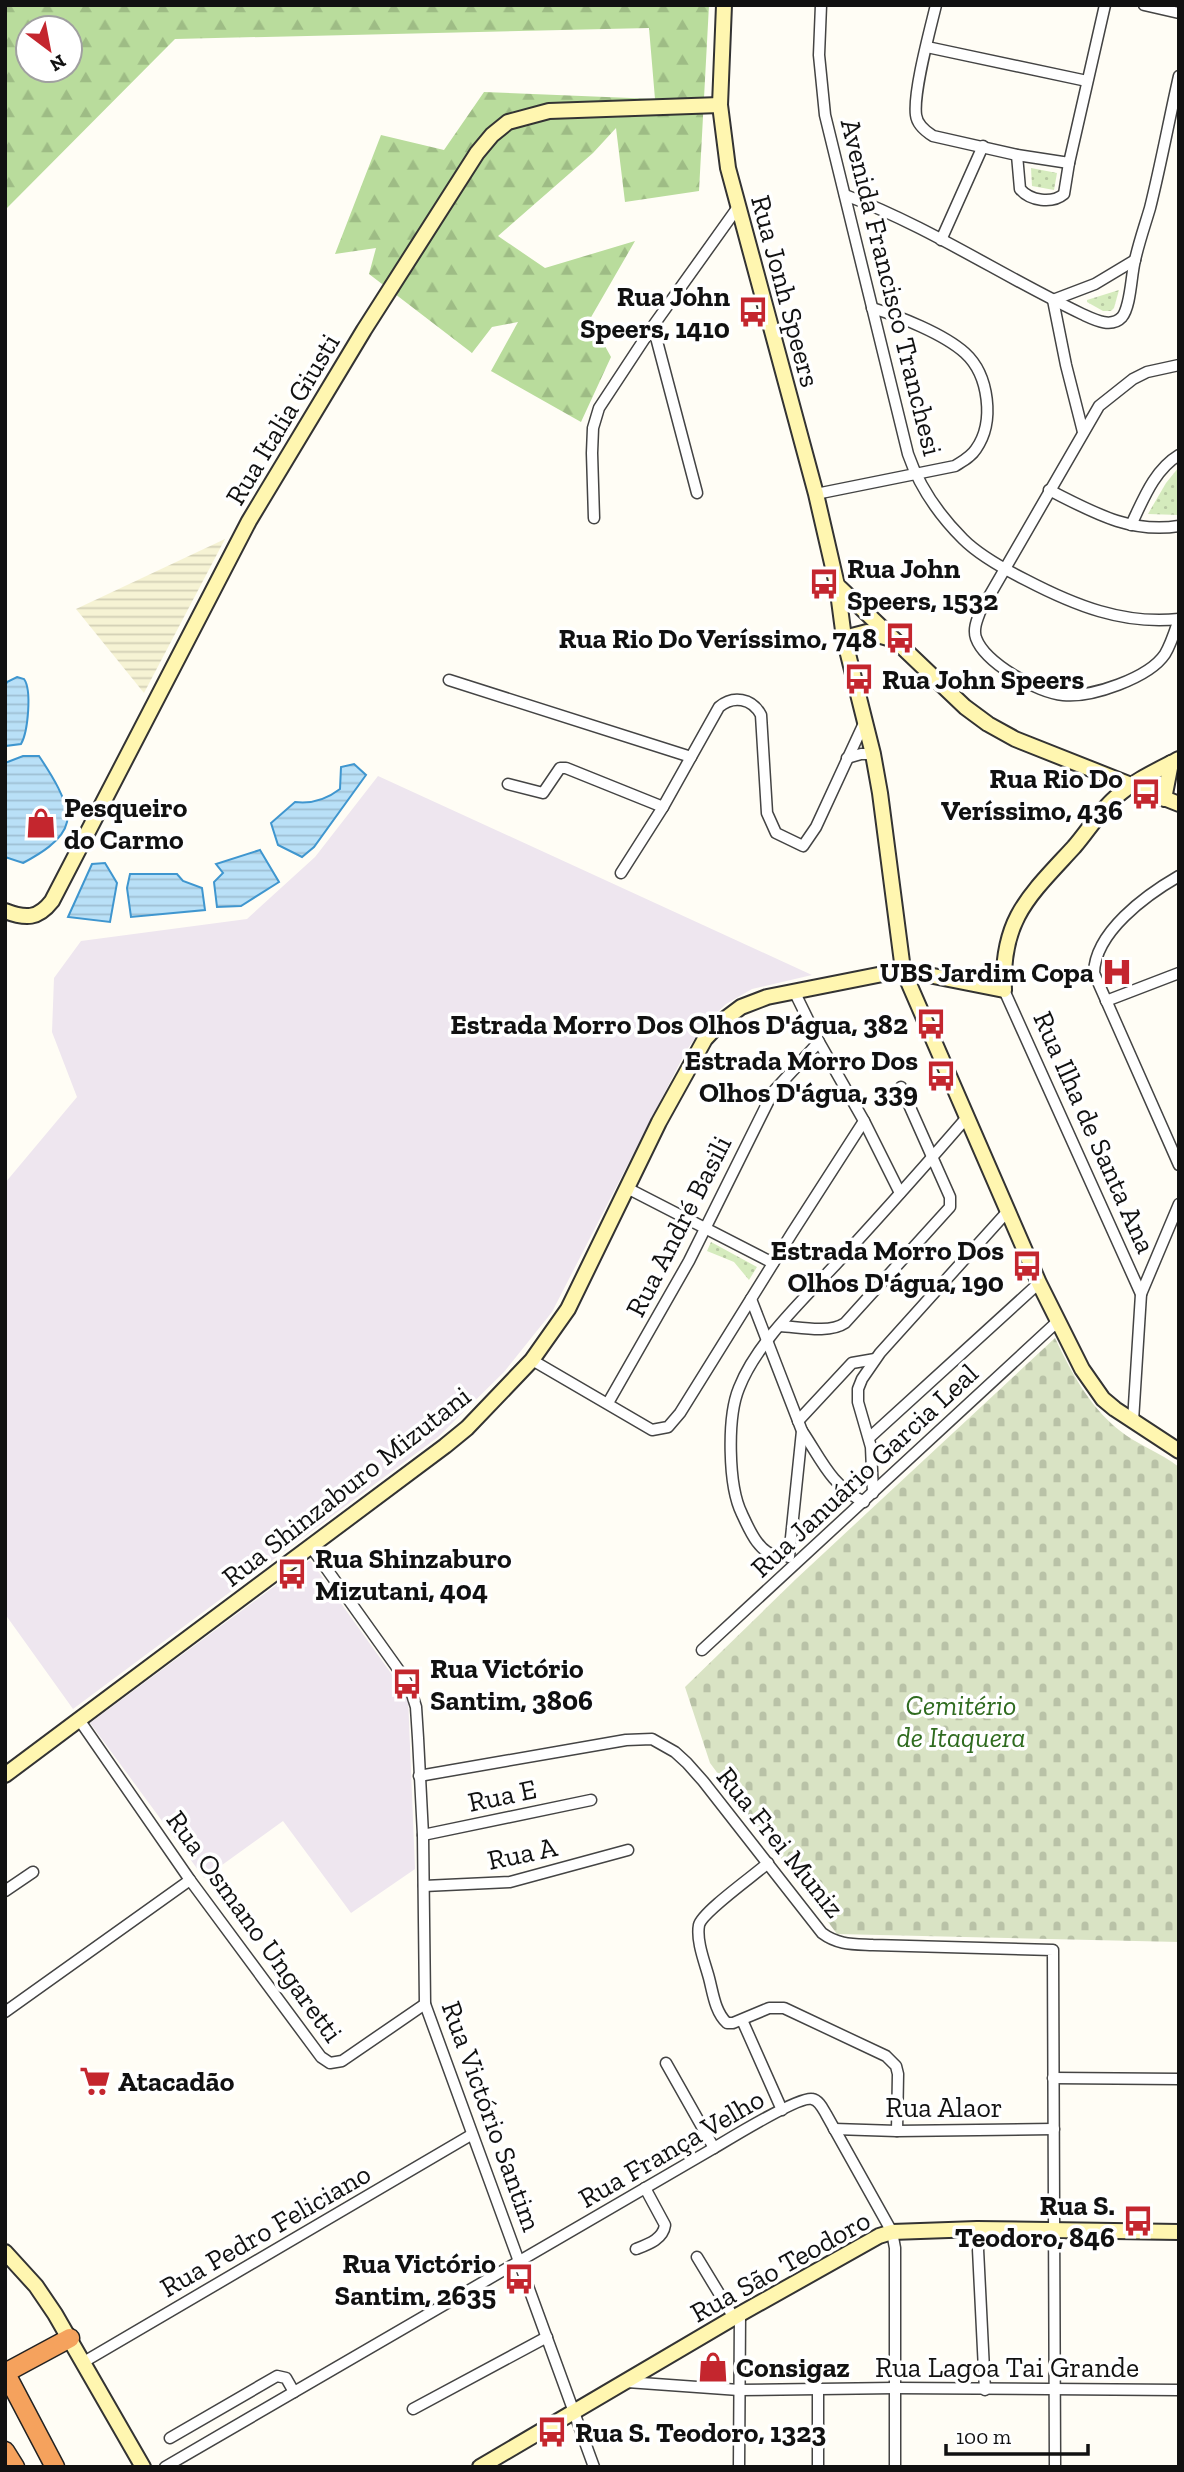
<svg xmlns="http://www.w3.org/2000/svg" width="1184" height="2472" viewBox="0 0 1184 2472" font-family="'Zilla Slab',serif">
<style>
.industrial{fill:#eee6ef}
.farmland{fill:url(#farmland-rules)}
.forest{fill:url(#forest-firs);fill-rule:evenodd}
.cemetery{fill:url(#cemetery-stones)}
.park{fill:url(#park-dots)}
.water{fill:url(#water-rules);stroke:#3f96cf;stroke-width:2}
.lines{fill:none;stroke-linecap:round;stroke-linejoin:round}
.street-casing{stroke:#444;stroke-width:13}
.secondary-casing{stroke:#333;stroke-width:18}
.highway-casing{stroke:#222;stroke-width:21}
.street{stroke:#fff;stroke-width:10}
.secondary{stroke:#fff6b0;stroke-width:14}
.highway{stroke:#f5a25d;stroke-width:18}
.labels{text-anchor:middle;stroke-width:7;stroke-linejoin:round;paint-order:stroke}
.street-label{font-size:28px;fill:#111;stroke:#fff}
.poi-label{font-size:28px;font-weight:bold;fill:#111;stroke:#fff;text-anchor:end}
.park-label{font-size:28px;font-style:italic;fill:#2f6b1f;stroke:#fff}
</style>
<defs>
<pattern id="farmland-rules" width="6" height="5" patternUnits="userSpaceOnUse" patternTransform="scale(1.75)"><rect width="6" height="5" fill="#f6f3d4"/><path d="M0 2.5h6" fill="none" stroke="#d2cfb5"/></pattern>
<pattern id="forest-firs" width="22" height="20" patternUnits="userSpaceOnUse" patternTransform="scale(1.75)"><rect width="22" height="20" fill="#b9dc9c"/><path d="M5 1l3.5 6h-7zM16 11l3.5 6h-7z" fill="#9ebc85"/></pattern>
<pattern id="cemetery-stones" width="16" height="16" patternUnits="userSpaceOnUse" patternTransform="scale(1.75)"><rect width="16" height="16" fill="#d9e3c4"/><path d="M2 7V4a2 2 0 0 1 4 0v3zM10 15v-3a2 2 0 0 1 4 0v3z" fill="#b9c2a7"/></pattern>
<pattern id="park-dots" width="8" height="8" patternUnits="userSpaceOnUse" patternTransform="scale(1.75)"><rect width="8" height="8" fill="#d5ebbd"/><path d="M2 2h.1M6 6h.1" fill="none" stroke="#b6c8a1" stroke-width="1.8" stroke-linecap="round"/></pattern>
<pattern id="water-rules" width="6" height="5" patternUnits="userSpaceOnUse" patternTransform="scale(1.75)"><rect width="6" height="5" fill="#b9e0f7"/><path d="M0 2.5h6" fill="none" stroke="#9ebfd3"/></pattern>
</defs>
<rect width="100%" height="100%" fill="#fffdf5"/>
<g class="industrial">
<path d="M378,776L812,975L752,989L726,1004L706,1023L686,1051L552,1312L504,1372L438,1437L73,1709L5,1614V1183L77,1097L52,1032L54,978L81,941L247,919L315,857Z"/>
<path d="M310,1560L408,1697L415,1869L351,1913L283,1821L204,1878L90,1723Z"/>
</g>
<path class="farmland" d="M225,539L144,693L76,609Z"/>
<path class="forest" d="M5,5H709L699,191L625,202L616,128L593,153L498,236L545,268L635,241L590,319L611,357L581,422L491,371L518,322L492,327L472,353L369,274L376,248L335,254L381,135L444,150L484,92L655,99L649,28L175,39L5,210ZM28,28H70V70H28Z"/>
<path class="cemetery" d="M1055,1338C1071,1372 1089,1406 1119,1430C1137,1445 1160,1452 1179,1467V1942L837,1934L710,1763L685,1687L796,1579Z"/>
<g class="park">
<path d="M1031,168L1057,173L1054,190L1032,186Z"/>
<path d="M1119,290L1114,308L1111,311H1103L1087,302V300Z"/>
<path d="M1179,467V515L1148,514L1166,483Z"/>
<path d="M711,1242L757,1267L749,1280L734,1262L707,1251Z"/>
</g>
<g class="water">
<path d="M17,677L24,679C32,690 28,732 21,744L5,746V686L7,682Z"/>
<path d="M23,756H39C49,771 71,804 67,822C63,841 38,855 23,863L5,857V763Z"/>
<path d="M354,764L366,775L314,847L302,857L278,845L271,823L295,802C311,804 327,799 340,789L341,767Z"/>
<path d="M260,850L279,882L241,906L217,907L214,882L223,873L216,864Z"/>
<path d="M105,863L117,883L110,922L68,917L92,864Z"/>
<path d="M130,874H177L183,881L202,888L205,910L131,917L127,888Z"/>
</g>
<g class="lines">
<g class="street-casing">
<g id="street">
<path d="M821,5L819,55L825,115L908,454C919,486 939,515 963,539C980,556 1004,569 1026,580C1074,605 1123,625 1179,619"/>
<path d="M936,5C930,30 913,92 916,115C917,124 925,131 933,136L1017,155L1069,163L1105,5"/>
<path d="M1144,5L1179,13"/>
<path d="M927,47L1087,81"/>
<path d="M1017,155L1020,189C1030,201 1052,204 1064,194L1069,163"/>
<path d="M845,195C928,226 1002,276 1082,314C1093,319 1111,329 1122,317C1131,306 1131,275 1135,260C1139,242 1145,225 1150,208C1161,164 1169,120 1179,76"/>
<path d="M941,240L983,146"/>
<path d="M1053,300L1066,365L1083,432"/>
<path d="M1053,300L1095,284L1135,260"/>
<path d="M653,326L697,493"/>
<path d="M1179,365L1147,372L1133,379L1099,406L980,612C977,620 973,629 976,638C985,663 1038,693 1063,695C1091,698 1149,678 1165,654C1171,644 1175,631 1179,619"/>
<path d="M1049,490C1091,511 1129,534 1179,526"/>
<path d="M816,494L955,466C963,461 971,457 976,449C995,422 989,375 965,353C944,334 899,316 872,308"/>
<path d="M594,518L592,453L593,428L599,408L653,326L738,207"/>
<path d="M1131,525C1143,500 1154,470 1179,455"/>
<path d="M449,680L691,757"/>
<path d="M847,758L861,754H873"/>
<path d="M508,784L543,793L560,768H566L663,807"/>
<path d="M621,873L663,807L719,707C733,695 752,698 761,715L767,813L776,833L803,846L816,827L865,721"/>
<path d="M1179,876C1146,895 1095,932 1094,973L1179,1165"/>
<path d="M1004,990L1141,1294L1133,1421"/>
<path d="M1106,1001L1179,973"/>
<path d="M864,1121L900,1193"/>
<path d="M627,1188L773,1263"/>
<path d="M1141,1294L1179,1204"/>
<path d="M751,1299L802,1431L789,1557"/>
<path d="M780,1326C799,1327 829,1334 845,1323L950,1207V1197L901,1087"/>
<path d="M532,1360L652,1430L668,1427L680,1413L792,1233L864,1121L819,1042L794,991"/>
<path d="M608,1403L689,1261L773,1092L819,1042"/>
<path d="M798,1421L852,1363L875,1359"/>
<path d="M802,1431C821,1459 831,1486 864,1502"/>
<path d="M869,1438L1039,1283"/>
<path d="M873,1493L871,1447L858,1402V1389L862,1379L880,1353L1007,1212"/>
<path d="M311,1547L403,1676L411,1691L416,1707L418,1738L423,1835L425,2004L594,2467"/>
<path d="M788,1551L778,1556C759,1554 749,1529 742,1514C728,1486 727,1417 739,1388C757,1342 804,1299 837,1263C881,1215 925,1166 968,1116"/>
<path d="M702,1650L1057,1322"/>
<path d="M80,1721L190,1880L321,2057L330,2063L342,2061L425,2004"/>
<path d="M419,1776L626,1740L652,1739L675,1752L687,1763L703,1781L822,1933C838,1945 853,1944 873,1945L1053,1950L1055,2467"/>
<path d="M423,1835L591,1800"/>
<path d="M768,1863C756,1874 702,1912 699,1925C696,1941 705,1963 709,1978C713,1993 715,2012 727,2023H733L769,2008H784L886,2056L896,2066L898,2074L897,2131"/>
<path d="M424,1886L510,1882L628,1850"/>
<path d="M5,1891L33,1872"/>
<path d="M5,2012L190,1880"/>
<path d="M742,2020L782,2110"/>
<path d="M666,2063L714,2148"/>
<path d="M1053,2078L1179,2079"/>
<path d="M834,2129L897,2131L1054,2129"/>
<path d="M977,2229L985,2390"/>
<path d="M636,2249C649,2244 663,2239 665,2225L645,2188"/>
<path d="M697,2257L734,2318"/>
<path d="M82,2363L471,2135"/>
<path d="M627,2382L739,2390L895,2388L1179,2390"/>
<path d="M413,2409L547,2337"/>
<path d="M170,2438L277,2376L286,2378L294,2392"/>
<path d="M165,2467L714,2148C729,2139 799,2096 812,2099C819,2100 823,2109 826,2114L892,2232L895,2248V2467"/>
<path d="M739,2467L740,2314"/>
<path d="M818,2467V2390"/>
</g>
</g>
<g class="secondary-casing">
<g id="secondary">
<path d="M724,5L720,105L728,168L816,494L837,585L844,638L873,754L880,793L903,970L1039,1283L1082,1369L1103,1399L1115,1409L1179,1451"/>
<path d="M837,585L965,707L988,724L1015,739L1179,804"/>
<path d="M844,638L867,632L888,638"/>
<path d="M1164,799L1171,763"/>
<path d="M5,911C26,919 38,919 52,901L249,521L364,330L477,153L492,135L508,122L549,111L720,105"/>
<path d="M5,1775L445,1446L467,1428L532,1360L568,1309L659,1122L705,1039L721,1022L741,1007L767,997L903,970L1004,990C1001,919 1029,896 1074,847C1088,831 1099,812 1115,798C1133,781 1158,770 1179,759"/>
<path d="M5,2252L36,2286L55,2314L143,2467"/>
<path d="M480,2467L740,2314L879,2236L892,2232L977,2229L1179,2232"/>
</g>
</g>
<g class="highway-casing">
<g id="highway">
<path d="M5,2372L55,2467"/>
<path d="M5,2373L70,2338"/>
<path d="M5,2451L15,2467"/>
</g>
</g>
<use href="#street" class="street"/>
<use href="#secondary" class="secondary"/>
<use href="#highway" class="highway"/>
</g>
<defs>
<g id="bus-bare" transform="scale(2.415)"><path d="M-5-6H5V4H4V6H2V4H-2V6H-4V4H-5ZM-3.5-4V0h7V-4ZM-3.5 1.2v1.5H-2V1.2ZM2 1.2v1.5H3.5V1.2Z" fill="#c4262e" stroke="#fff" stroke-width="2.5" paint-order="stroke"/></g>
<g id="shop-bare" transform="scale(2.415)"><path d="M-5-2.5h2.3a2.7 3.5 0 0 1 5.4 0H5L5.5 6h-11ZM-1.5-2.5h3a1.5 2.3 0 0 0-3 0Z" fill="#c4262e" stroke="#fff" stroke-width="2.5" paint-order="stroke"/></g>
<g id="hospital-bare" transform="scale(2.415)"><path d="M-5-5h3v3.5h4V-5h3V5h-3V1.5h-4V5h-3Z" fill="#c4262e" stroke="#fff" stroke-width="2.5" paint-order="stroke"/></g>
<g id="supermarket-bare" transform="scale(2.415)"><path d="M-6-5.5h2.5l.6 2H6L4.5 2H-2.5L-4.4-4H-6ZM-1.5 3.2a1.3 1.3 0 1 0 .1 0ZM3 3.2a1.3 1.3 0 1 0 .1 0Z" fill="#c4262e" stroke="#fff" stroke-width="2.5" paint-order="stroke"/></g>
</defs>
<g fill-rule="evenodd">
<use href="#bus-bare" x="753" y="312"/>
<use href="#bus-bare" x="824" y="584"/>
<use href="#bus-bare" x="900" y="638"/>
<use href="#bus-bare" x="859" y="679"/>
<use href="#bus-bare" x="1146" y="794"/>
<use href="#shop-bare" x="41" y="823"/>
<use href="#hospital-bare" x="1117" y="972"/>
<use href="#bus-bare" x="931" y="1024"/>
<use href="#bus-bare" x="941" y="1076"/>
<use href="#bus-bare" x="1027" y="1266"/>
<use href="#bus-bare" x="292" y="1574"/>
<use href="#bus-bare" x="407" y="1684"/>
<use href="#supermarket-bare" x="95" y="2081"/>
<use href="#bus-bare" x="1138" y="2221"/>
<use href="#bus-bare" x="519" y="2279"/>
<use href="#shop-bare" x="713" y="2367"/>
<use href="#bus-bare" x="552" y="2432"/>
</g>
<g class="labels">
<g class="street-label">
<text transform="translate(892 287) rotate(76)" y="10">Avenida Francisco Tranchesi</text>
<text transform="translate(786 291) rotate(75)" y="10">Rua Jonh Speers</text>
<text transform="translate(282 419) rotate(-59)" y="10">Rua Italia Giusti</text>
<text transform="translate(1095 1132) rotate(66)" y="10">Rua Ilha de Santa Ana</text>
<text transform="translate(678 1226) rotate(-63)" y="10">Rua André Basili</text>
<text transform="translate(864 1470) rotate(-43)" y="10">Rua Januário Garcia Leal</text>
<text transform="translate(346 1486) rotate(-38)" y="10">Rua Shinzaburo Mizutani</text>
<text transform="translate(502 1795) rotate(-12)" y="10">Rua E</text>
<text transform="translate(781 1842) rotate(51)" y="10">Rua Frei Muniz</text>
<text transform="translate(522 1853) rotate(-12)" y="10">Rua A</text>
<text transform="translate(255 1926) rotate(54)" y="10">Rua Osmano Ungaretti</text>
<text x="944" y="2117">Rua Alaor</text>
<text transform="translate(492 2116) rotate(70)" y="10">Rua Victório Santim</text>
<text transform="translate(671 2148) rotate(-30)" y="10">Rua França Velho</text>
<text transform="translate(265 2230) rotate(-30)" y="10">Rua Pedro Feliciano</text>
<text transform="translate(780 2266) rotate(-29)" y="10">Rua São Teodoro</text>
<text x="1007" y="2377">Rua Lagoa Tai Grande</text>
</g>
<g class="poi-label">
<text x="730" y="306">Rua John<tspan x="730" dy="32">Speers, 1410</tspan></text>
<text x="847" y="578" text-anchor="start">Rua John<tspan x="847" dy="32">Speers, 1532</tspan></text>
<text x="877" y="648">Rua Rio Do Veríssimo, 748</text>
<text x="882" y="689" text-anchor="start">Rua John Speers</text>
<text x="1123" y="788">Rua Rio Do<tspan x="1123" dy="32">Veríssimo, 436</tspan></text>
<text x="64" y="817" text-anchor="start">Pesqueiro<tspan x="64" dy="32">do Carmo</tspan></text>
<text x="1094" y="982">UBS Jardim Copa</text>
<text x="908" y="1034">Estrada Morro Dos Olhos D'água, 382</text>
<text x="918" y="1070">Estrada Morro Dos<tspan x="918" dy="32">Olhos D'água, 339</tspan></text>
<text x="1004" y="1260">Estrada Morro Dos<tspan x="1004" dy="32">Olhos D'água, 190</tspan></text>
<text x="315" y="1568" text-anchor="start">Rua Shinzaburo<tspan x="315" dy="32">Mizutani, 404</tspan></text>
<text x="430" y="1678" text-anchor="start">Rua Victório<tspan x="430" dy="32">Santim, 3806</tspan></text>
<text x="118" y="2091" text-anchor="start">Atacadão</text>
<text x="1115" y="2215">Rua S.<tspan x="1115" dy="32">Teodoro, 846</tspan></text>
<text x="496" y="2273">Rua Victório<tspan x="496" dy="32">Santim, 2635</tspan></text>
<text x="736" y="2377" text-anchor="start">Consigaz</text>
<text x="575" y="2442" text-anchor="start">Rua S. Teodoro, 1323</text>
</g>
<g class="park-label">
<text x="961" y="1715">Cemitério<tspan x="961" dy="32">de Itaquera</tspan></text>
</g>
</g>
<rect width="1184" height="2472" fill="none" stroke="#111111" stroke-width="14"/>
<g transform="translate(49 49) rotate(148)"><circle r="33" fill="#ffffff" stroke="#a0a0a0" stroke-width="2"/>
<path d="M0-5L12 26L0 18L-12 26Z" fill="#c4262e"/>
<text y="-10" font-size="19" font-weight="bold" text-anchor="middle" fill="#111111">N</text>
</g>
<path d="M946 2444v10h142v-10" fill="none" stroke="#111111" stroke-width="3.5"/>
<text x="956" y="2444" font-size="21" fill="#111111" stroke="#ffffff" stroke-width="5" paint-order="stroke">100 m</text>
</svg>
